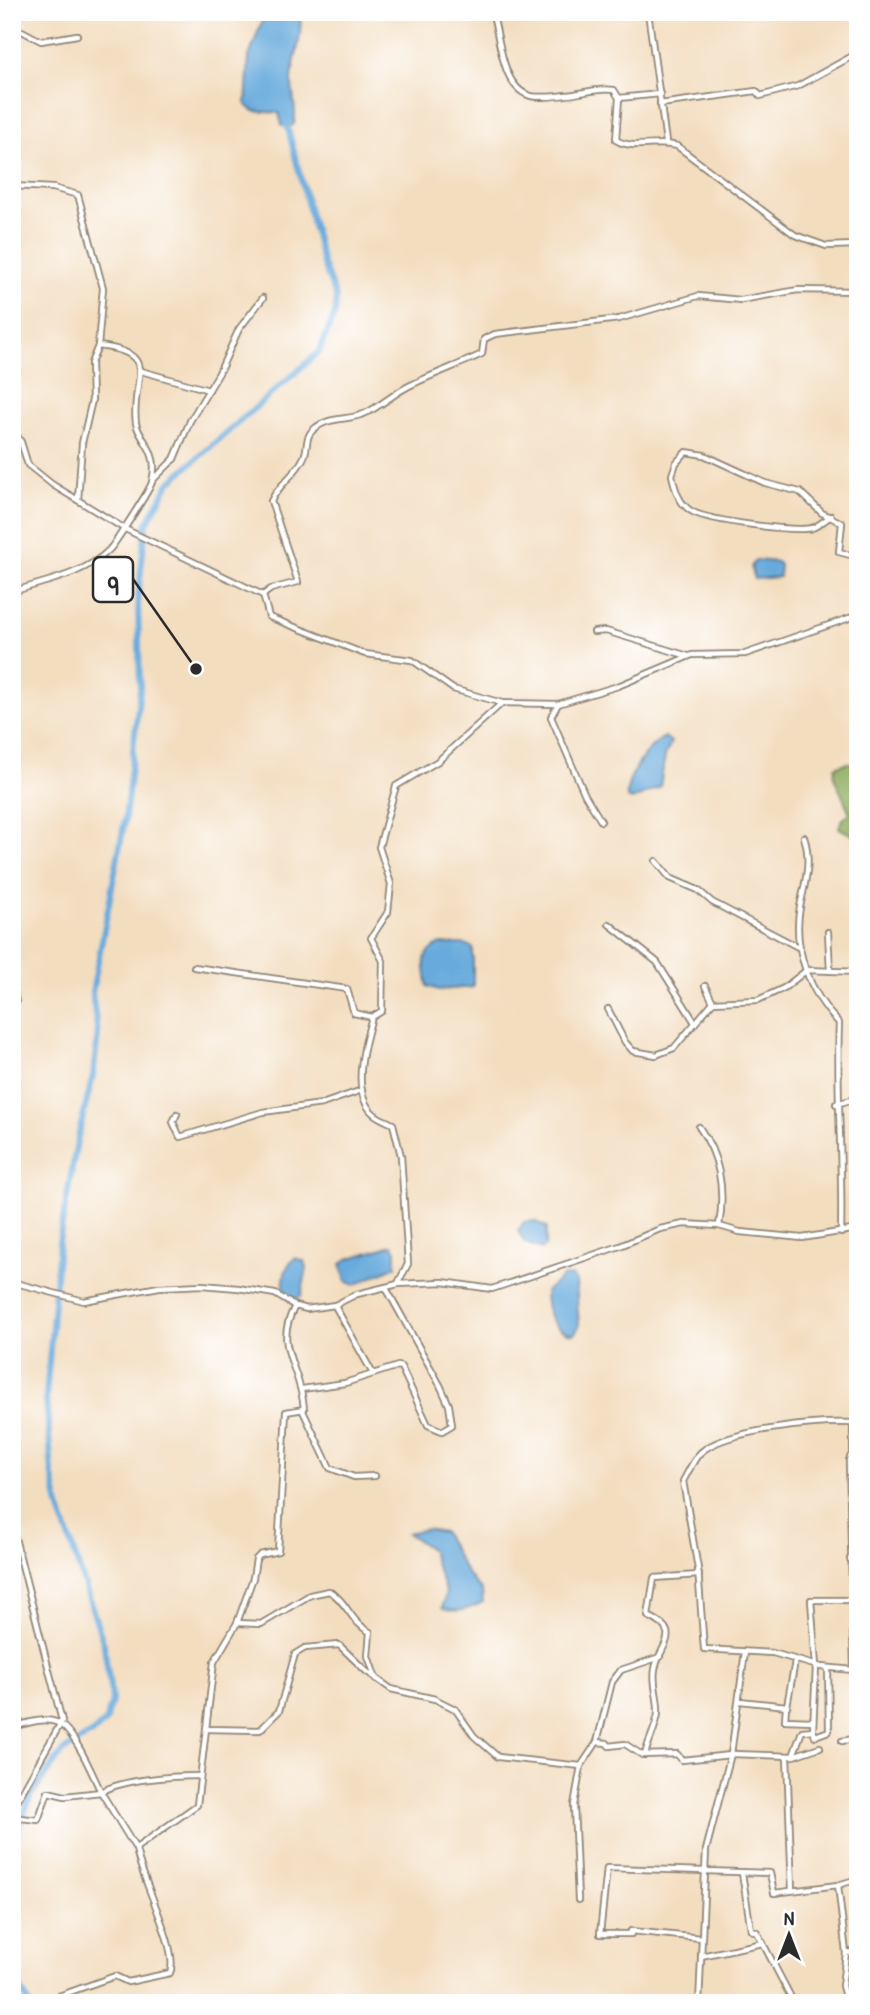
<svg xmlns="http://www.w3.org/2000/svg" width="870" height="2015" viewBox="0 0 870 2015" font-family="'Patrick Hand',sans-serif">
<style>
.forest{fill:#8fae61;stroke:#5d6c46;stroke-width:2}
.water{fill:#67aadc;stroke:#496a84;stroke-width:2}
.lines{fill:none;stroke-linecap:round;stroke-linejoin:round}
.canal{stroke:#67aadc;stroke-width:6}
.street-casing{stroke:#8f8475;stroke-width:8}
.street{stroke:#fff;stroke-width:4.5}
.leader{fill:none;stroke:#2b2b2b;stroke-width:2.5}
.callout-dot{fill:#2b2b2b;stroke:#fff;stroke-width:2.5}
.callout{fill:#fff;stroke:#2b2b2b;stroke-width:2.5}
.callout-label{font-size:24px;text-anchor:middle;font-weight:bold;fill:#2b2b2b}
</style>
<rect width="100%" height="100%" fill="#fff"/>
<filter id="ink" filterUnits="userSpaceOnUse"><feTurbulence type="fractalNoise" baseFrequency=".0143" numOctaves="2"/><feDisplacementMap in="SourceGraphic" scale="14" xChannelSelector="R" yChannelSelector="G"/><feConvolveMatrix kernelMatrix="1 2 1 2 8 2 1 2 1" color-interpolation-filters="sRGB"/></filter>
<filter id="wash" filterUnits="userSpaceOnUse"><feTurbulence type="fractalNoise" baseFrequency=".00686" numOctaves="4" result="noise"/><feDisplacementMap in="SourceGraphic" scale="28" xChannelSelector="R" yChannelSelector="G"/><feGaussianBlur stdDeviation="1.57" result="paint"/><feColorMatrix in="noise" values="0 0 0 0 0 0 0 0 0 0 0 0 0 0 0 0 0 1.4 0 .05"/><feComposite in="paint" operator="in"/></filter>
<g filter="url(#wash)">
<rect width="100%" height="100%" fill="#f3ddbf"/>
<path class="forest" d="M846,763H858V838L839,828L841,821L850,813L834,777L835,767Z"/>
<g class="water">
<path d="M265,12L285,15L287,12H300C303,40 294,54 292,79C291,95 298,109 294,124L288,128L282,125L279,113L254,111L246,105L249,57Z"/>
<path d="M756,560L777,562L780,565L779,577L755,579L751,567Z"/>
<path d="M665,737L671,742L665,756L660,787L632,800L627,798C625,778 647,746 665,737Z"/>
<path d="M440,944H462L473,947V987L439,990L427,986C426,963 417,958 440,944Z"/>
<path d="M534,1221L547,1227L546,1245L542,1249L525,1243L518,1231L524,1222Z"/>
<path d="M392,1245L396,1250V1266L355,1285L346,1281L341,1264L348,1259Z"/>
<path d="M295,1258L304,1261L307,1268L301,1297L289,1300C280,1287 283,1267 295,1258Z"/>
<path d="M564,1276L573,1277L576,1282L579,1327L574,1334C553,1332 545,1311 545,1292Z"/>
<path d="M427,1529L443,1532C457,1553 463,1574 482,1591L483,1602C471,1609 454,1614 442,1608L446,1593L430,1549L407,1533Z"/>
</g>
<g class="lines">
<g class="canal">
<path d="M12,1865L18,1830L31,1795L62,1752L94,1732L106,1721L112,1701L104,1645L59,1506L52,1472L46,1397L59,1242L77,1141L93,1076L98,1034L92,993L125,819L140,689L138,598L146,525L169,483L319,352L335,313L336,297L323,264L286,121"/>
<path d="M12,1975L29,2003"/>
</g>
</g>
</g>
<g filter="url(#ink)">
<g class="lines">
<g class="street-casing">
<g id="street">
<path d="M492,12C500,36 501,85 528,95C537,99 555,96 566,95C582,94 598,87 614,90L619,98L616,140C634,151 657,140 677,146L795,235L826,246L858,245"/>
<path d="M648,12L666,142"/>
<path d="M12,31H22L41,41L77,35"/>
<path d="M619,98L660,94"/>
<path d="M660,104L756,91L760,96L798,86L858,53"/>
<path d="M12,186L53,188L78,195L103,288L98,346C163,353 130,380 136,423C138,435 149,444 152,456C155,464 154,474 152,482C151,488 115,544 109,550C84,575 45,581 12,592"/>
<path d="M141,371L209,390"/>
<path d="M12,428L21,442L28,465L53,485L125,529L263,595L269,617L365,654L412,660L453,689L502,703L558,704L618,686L692,655L745,654L858,615"/>
<path d="M153,480L174,459L190,421L219,373L239,329L263,298"/>
<path d="M78,500L82,443L92,400L91,363L98,346"/>
<path d="M831,516C825,520 818,526 812,528C793,532 711,521 693,512C679,505 675,489 672,475L676,463L686,452L704,455L765,483L800,492L822,513L842,523L839,552L858,557"/>
<path d="M263,595L271,589L298,582L271,501C279,484 295,475 303,459C309,449 304,438 313,430C329,415 349,422 368,412C383,404 397,391 413,384C436,373 459,365 482,354L484,339L495,334L619,319L698,296L741,300L798,290L858,291"/>
<path d="M594,632L606,631L688,656"/>
<path d="M558,704L551,717L585,795L601,821"/>
<path d="M804,837C812,862 805,882 800,907C792,948 810,994 839,1023C836,1094 843,1163 841,1233"/>
<path d="M656,861L670,878L698,890L712,902L798,947"/>
<path d="M609,924L657,962L694,1021"/>
<path d="M828,932L830,971"/>
<path d="M194,967L347,989L354,1013L372,1017"/>
<path d="M12,977L16,1003L12,1012"/>
<path d="M705,986L713,1002L758,1000L784,988L807,970L858,972"/>
<path d="M608,1009L625,1042L633,1051L656,1055L674,1048L713,1002"/>
<path d="M836,1104L858,1098"/>
<path d="M177,1114L173,1122L180,1137L263,1112L322,1104L362,1090"/>
<path d="M699,1127C720,1156 725,1191 719,1226"/>
<path d="M12,1252L14,1282"/>
<path d="M12,1282L84,1301L159,1287L202,1285L238,1288L275,1294L295,1306L307,1309L335,1305L357,1294L398,1284L443,1282L492,1289L620,1246L660,1229L684,1224L719,1226L740,1232L802,1238L858,1229"/>
<path d="M398,1283L408,1264L401,1156L393,1124C387,1121 378,1118 373,1113C350,1092 365,1042 372,1017L382,1011L383,961L371,938L388,912L391,884L379,847L396,786L438,761L502,703"/>
<path d="M295,1306C272,1348 301,1365 304,1409L286,1412L278,1551L260,1555L256,1559L253,1578L237,1623L214,1662L206,1729L260,1730L279,1711L295,1654L305,1648L339,1645L366,1671L391,1689L435,1699L455,1709L474,1736L498,1757L581,1766L597,1742L607,1743L609,1746L625,1744L642,1755L677,1754L682,1760L731,1755"/>
<path d="M335,1306L372,1372"/>
<path d="M302,1389L345,1383L398,1366L401,1367L428,1425L442,1431L452,1425L449,1405L440,1385L386,1288"/>
<path d="M302,1409L330,1468L354,1477L375,1476"/>
<path d="M12,1526L62,1721L12,1810"/>
<path d="M850,1559H858"/>
<path d="M237,1623L261,1624L310,1595L329,1591C347,1601 350,1622 370,1632L368,1656L376,1679"/>
<path d="M854,1670L849,1460L853,1451V1423C819,1422 725,1429 700,1453C693,1460 688,1473 683,1481L698,1569L704,1649L773,1653L821,1667L854,1670H858"/>
<path d="M740,1701L787,1706L795,1661"/>
<path d="M786,1706L785,1720L813,1721"/>
<path d="M12,1728C25,1723 43,1717 56,1722C74,1728 93,1776 101,1792C123,1779 173,1776 200,1776"/>
<path d="M813,1730L815,1736L829,1731L828,1668"/>
<path d="M842,1741L858,1738"/>
<path d="M597,1742L612,1682L621,1670L660,1657"/>
<path d="M731,1754L793,1756L802,1731L813,1730L816,1666L811,1600H852"/>
<path d="M645,1755C648,1741 657,1726 658,1713C659,1698 652,1684 655,1669C659,1645 685,1633 648,1616L654,1578L699,1575"/>
<path d="M787,1756L792,1890"/>
<path d="M793,1756L820,1747"/>
<path d="M12,1817L38,1820L48,1792L65,1796L101,1792L136,1849"/>
<path d="M742,1873L751,1930L757,1932L794,2003"/>
<path d="M838,1885L858,1879"/>
<path d="M578,1900L574,1805L581,1766"/>
<path d="M701,1938L631,1931V1934H600L607,1868L770,1873L774,1893L838,1885L846,1953L858,1951"/>
<path d="M846,1953L842,1986L847,2003"/>
<path d="M701,1956L763,1943"/>
<path d="M39,2003L115,1976L128,1982L170,1973C180,1950 140,1878 136,1848L197,1805L206,1729"/>
<path d="M699,2003L706,1850L731,1754L745,1652"/>
</g>
</g>
<use href="#street" class="street"/>
</g>
</g>
<path class="leader" d="M196 669L133 579"/>
<circle class="callout-dot" cx="196" cy="669" r="7"/>
<rect class="callout" x="93" y="557" width="40" height="45" rx="7"/>
<g class="callout-label">
<text x="113" y="588">q</text>
</g>
<rect width="870" height="2015" fill="none" stroke="#fff" stroke-width="42"/>
<g transform="translate(789 1935)" stroke="#ffffff" stroke-width="5" paint-order="stroke">
<path d="M0-5L12 26L0 18L-12 26Z" fill="#2b2b2b"/>
<text y="-10" font-size="19" font-weight="bold" text-anchor="middle" fill="#2b2b2b">N</text>
</g>
</svg>
